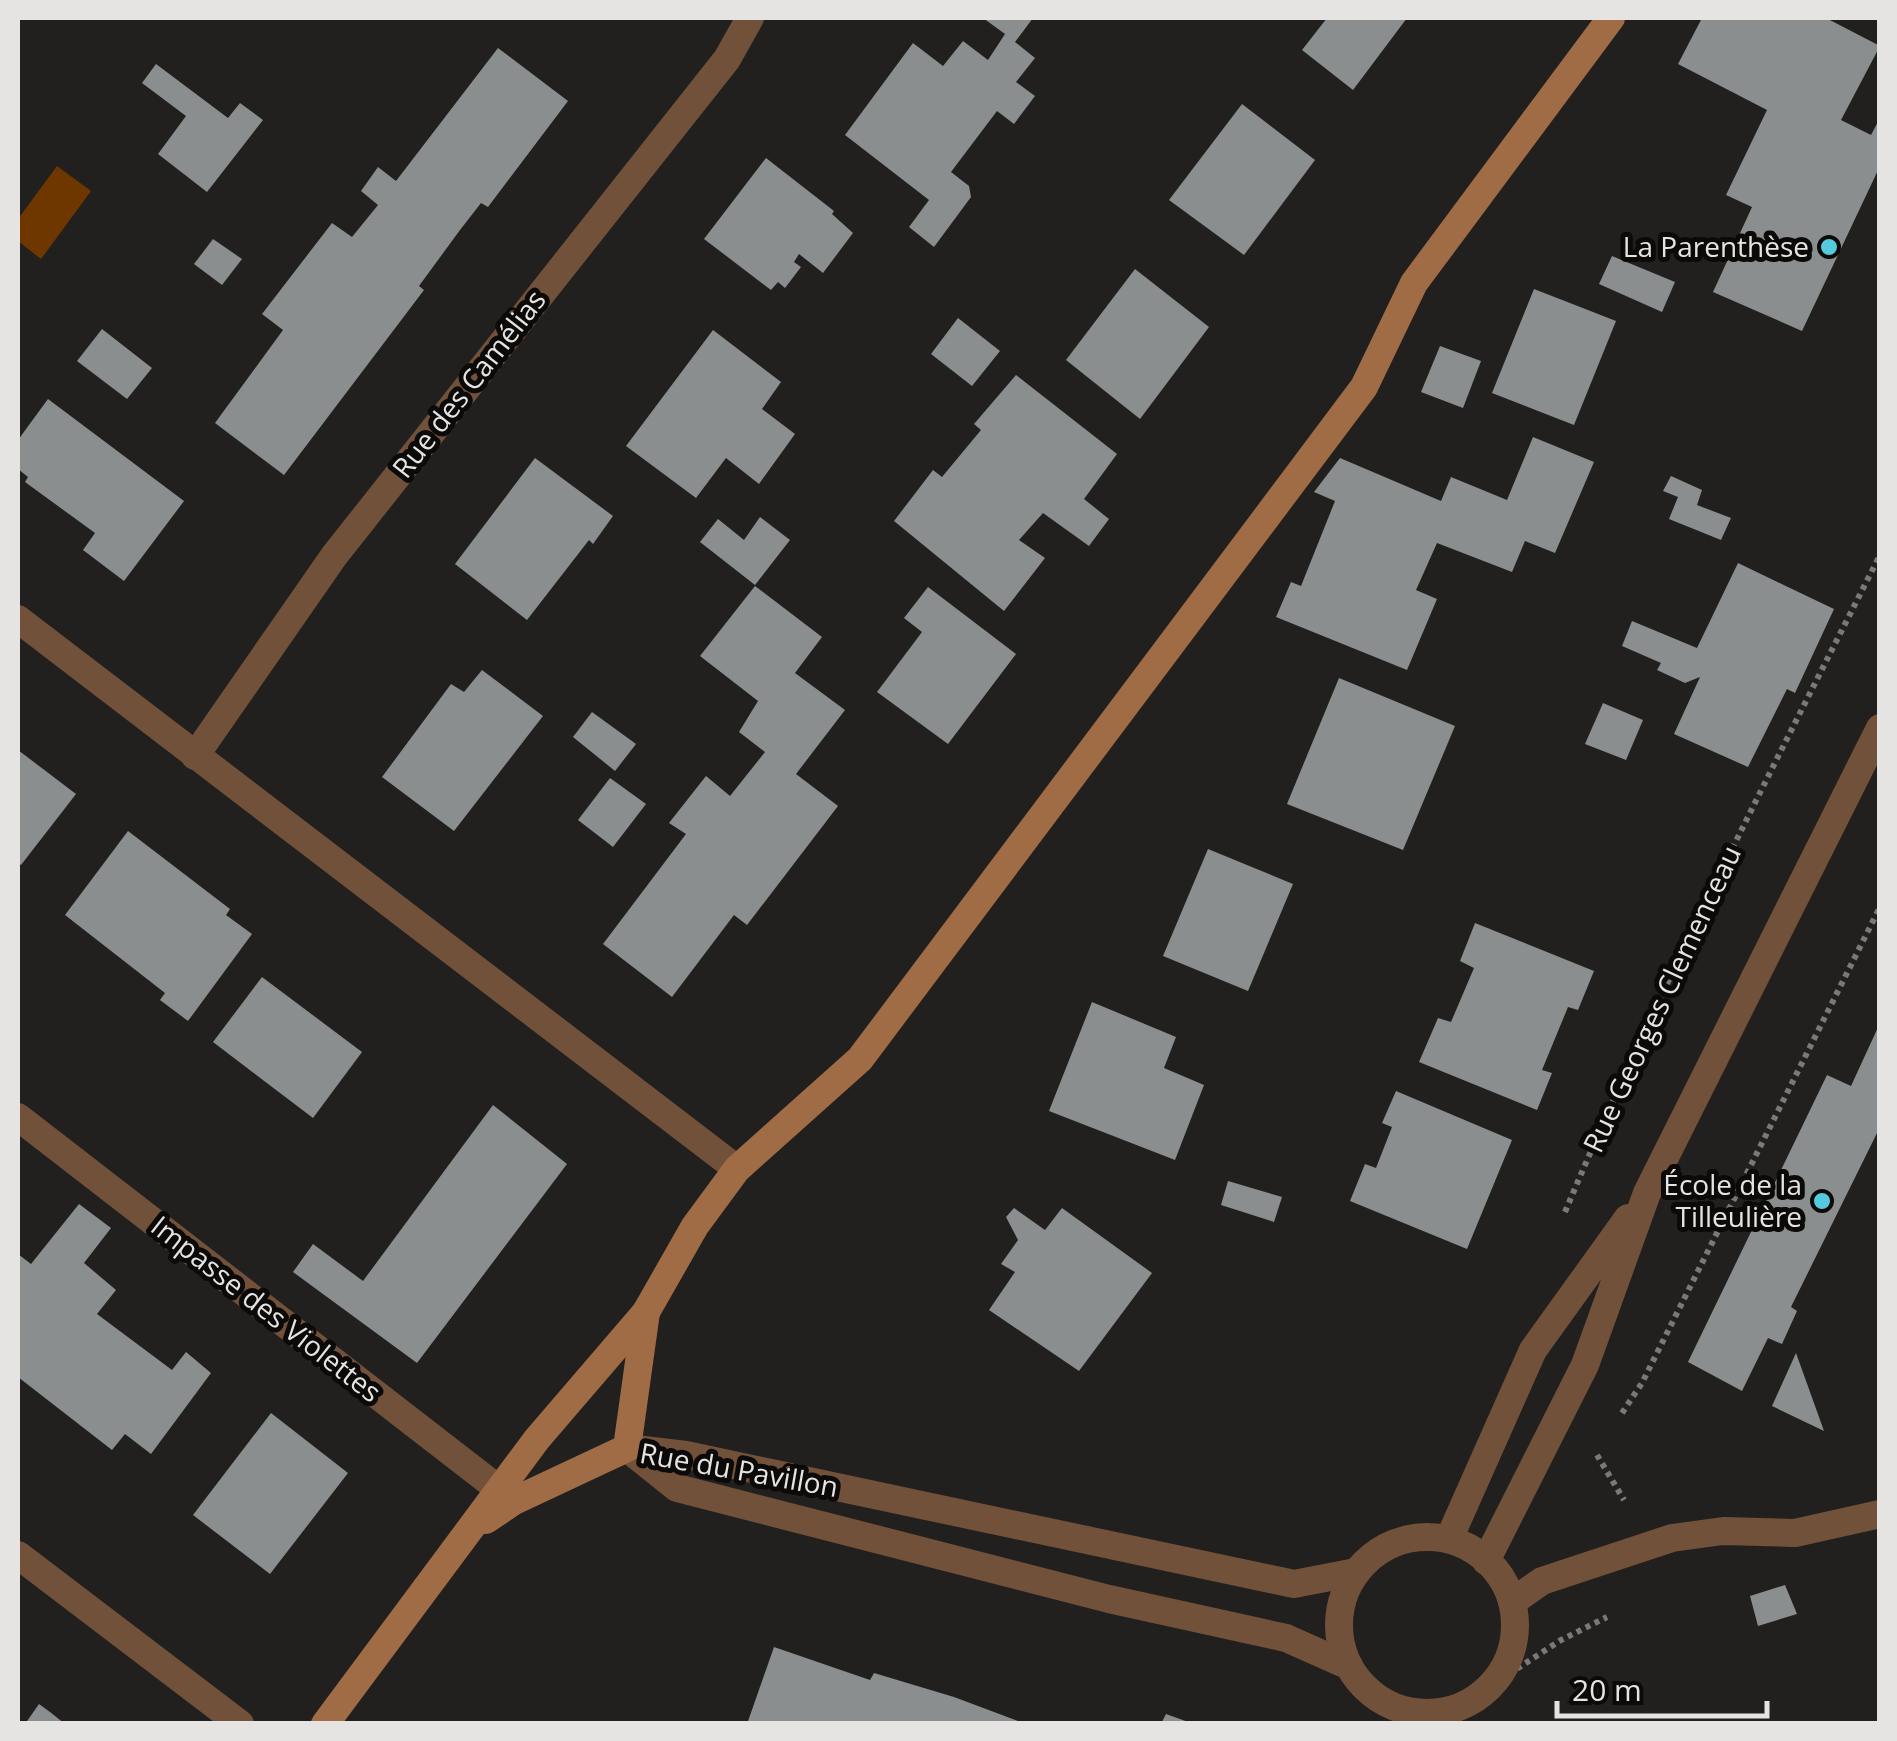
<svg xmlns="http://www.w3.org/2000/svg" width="1897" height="1741" viewBox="0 0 1897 1741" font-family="'Open Sans',sans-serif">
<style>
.water{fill:#6f3700}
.building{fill:#8a8e8e}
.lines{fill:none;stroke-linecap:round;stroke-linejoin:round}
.path{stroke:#7a7977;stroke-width:6;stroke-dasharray:5 5;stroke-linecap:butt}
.minor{stroke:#71513a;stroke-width:28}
.tertiary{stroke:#71513a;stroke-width:28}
.secondary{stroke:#9f6c46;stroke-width:28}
.poi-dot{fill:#54cade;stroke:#0b0a09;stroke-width:4}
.labels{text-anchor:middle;stroke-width:10;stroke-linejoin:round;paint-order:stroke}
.poi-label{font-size:28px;fill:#e5e4e3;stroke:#0b0a09;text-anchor:end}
.street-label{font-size:28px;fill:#e5e4e3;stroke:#0b0a09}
</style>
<rect width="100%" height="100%" fill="#22201e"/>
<path class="water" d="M57,166L91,191L41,259L18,241V219Z"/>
<g class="building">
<path d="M983,18H1033L1015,42L1035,58L1016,82L1035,96L1014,124L997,111L951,172L969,186L971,197L934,247L909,227L929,200L845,135L913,43L943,66L963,41L988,60L1005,34Z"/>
<path d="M1327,18H1407L1353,90L1302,50Z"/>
<path d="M1702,18H1826L1880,46L1841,120L1871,135L1880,118V166L1802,331L1713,292L1752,207L1726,195L1767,110L1678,64Z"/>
<path d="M498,48L568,101L488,207L481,203L460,230L419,286L424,290L284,475L215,423L283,330L262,314L332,223L352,237L378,205L361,191L378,167L396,181Z"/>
<path d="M156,64L228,118L240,103L263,120L207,192L158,154L186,116L142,83Z"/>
<path d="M1242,104L1315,160L1244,255L1169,200Z"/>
<path d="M766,158L834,211L832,214L853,233L823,273L799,254L794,262L801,267L785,288L778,282L771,290L704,239Z"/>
<path d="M213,239L242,259L222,285L194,264Z"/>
<path d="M1612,256L1675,282L1662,312L1599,284Z"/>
<path d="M1135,269L1209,327L1140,419L1066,360Z"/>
<path d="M1534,289L1616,321L1574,425L1492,393Z"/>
<path d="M958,318L1000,351L972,386L931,354Z"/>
<path d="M102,329L152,368L127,399L77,361Z"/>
<path d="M713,330L781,382L762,409L795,434L759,484L726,458L696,498L626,446Z"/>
<path d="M1440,346L1481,361L1463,408L1421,392Z"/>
<path d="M1016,375L1117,454L1084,499L1109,519L1089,546L1043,513L1019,540L1045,558L1004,611L894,521L933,470L942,477L981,430L974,424Z"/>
<path d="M48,399L184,501L124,581L83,550L95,533L25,482L28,477L18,469V440Z"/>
<path d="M1533,437L1594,462L1555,553L1525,541L1512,572L1437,543L1416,590L1437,599L1407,670L1276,617L1291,582L1301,586L1335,501L1314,492L1340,458L1441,501L1451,477L1507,500Z"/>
<path d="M535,458L613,516L593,544L589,540L527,620L455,564Z"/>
<path d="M1671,476L1702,490L1697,505L1731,518L1721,540L1669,519L1678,497L1663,491Z"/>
<path d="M760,517L790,540L755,585L700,542L718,519L744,540Z"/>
<path d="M1738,563L1834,609L1795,693L1787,689L1748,767L1674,734L1700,677L1685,683L1657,670L1661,663L1622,646L1632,621L1697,648Z"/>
<path d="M755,586L822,637L795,673L845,710L796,774L838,806L747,925L734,915L672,997L603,944L686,834L669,823L706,776L730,796L765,752L739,732L758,701L700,656Z"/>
<path d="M928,587L1016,654L948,744L877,692L922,632L904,618Z"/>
<path d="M482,670L543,716L454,831L382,777L451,684L464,692Z"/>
<path d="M1339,678L1455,726L1403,850L1287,804Z"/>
<path d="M1603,703L1643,720L1626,760L1585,744Z"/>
<path d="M592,712L636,744L615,771L573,737Z"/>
<path d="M18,750L76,794L21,865L18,863Z"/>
<path d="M610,778L646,804L613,847L578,820Z"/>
<path d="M128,831L230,909L226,915L252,934L188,1021L160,1000L165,993L65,915Z"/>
<path d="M1208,849L1293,884L1248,991L1163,956Z"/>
<path d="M1475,923L1594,971L1578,1010L1568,1007L1542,1070L1552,1073L1537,1110L1419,1062L1438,1018L1451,1022L1474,968L1460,961Z"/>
<path d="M262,977L362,1052L313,1118L213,1042Z"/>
<path d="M1092,1002L1176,1037L1164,1068L1204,1085L1175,1160L1049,1111Z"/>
<path d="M1880,1023V1127L1791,1307L1797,1311L1782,1344L1768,1338L1742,1391L1688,1362L1827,1075L1851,1086Z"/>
<path d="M1396,1091L1512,1140L1467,1249L1350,1201L1365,1164L1376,1168L1392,1127L1382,1123Z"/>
<path d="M493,1105L567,1164L417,1363L293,1272L313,1244L363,1281Z"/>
<path d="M1228,1181L1282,1197L1274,1222L1221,1205Z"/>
<path d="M79,1204L111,1228L84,1263L116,1290L97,1314L172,1370L186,1352L211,1373L151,1454L125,1434L112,1450L18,1377V1254L31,1264Z"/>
<path d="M1014,1208L1045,1230L1062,1208L1152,1273L1079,1371L989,1310L1015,1272L1001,1264L1018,1240L1006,1217Z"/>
<path d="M1796,1353L1824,1431L1772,1406Z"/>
<path d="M271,1413L348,1473L270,1574L193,1515Z"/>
<path d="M1785,1585L1797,1614L1758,1626L1750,1596Z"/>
<path d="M774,1647L870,1680L874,1673L954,1697L1026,1724H747Z"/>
<path d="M39,1704L50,1712L65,1724H25Z"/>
<path d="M1166,1714L1191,1723V1724H1161Z"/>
</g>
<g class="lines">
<g class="path">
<path d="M1565,1212C1659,988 1770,772 1880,555"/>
<path d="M1622,1413L1642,1383L1880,907"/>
<path d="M1597,1455L1624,1500"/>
<path d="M1492,1685L1561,1640L1607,1617"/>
</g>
<g class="minor">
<path d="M18,619L737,1169"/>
<path d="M195,756L334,556L727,59L750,18"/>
<path d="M18,1117L514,1501"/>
<path d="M627,1448L677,1488L1109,1599L1286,1638L1349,1666"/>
<path d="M627,1448L686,1455L1294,1584L1356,1572"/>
<path d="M18,1555L240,1724"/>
<path d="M1512,1602L1542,1581L1672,1538L1723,1531L1795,1533L1880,1514"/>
</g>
<g class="tertiary">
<circle cx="1427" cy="1625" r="88"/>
<path d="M1449,1539L1533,1350L1628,1218"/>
<path d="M1486,1561L1585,1365L1647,1193L1880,728"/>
</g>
<g class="secondary">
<path d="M486,1520L514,1501L627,1448L646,1312"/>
<path d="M325,1724L537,1439L646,1312L695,1226L737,1169L860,1059L1364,387L1414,283L1611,18"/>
</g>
</g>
<g class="poi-dot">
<circle cx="1829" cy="247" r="10"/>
<circle cx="1822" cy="1201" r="10"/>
</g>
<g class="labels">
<g class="poi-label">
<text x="1809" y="257">La Parenthèse</text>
<text x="1802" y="1195">École de la<tspan x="1802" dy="32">Tilleulière</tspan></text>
</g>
<g class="street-label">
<text transform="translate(469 384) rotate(-52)" y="10">Rue des Camélias</text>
<text transform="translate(1662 999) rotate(-65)" y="10">Rue Georges Clemenceau</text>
<text transform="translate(266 1309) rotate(38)" y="10">Impasse des Violettes</text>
<text transform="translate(739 1470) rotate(10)" y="10">Rue du Pavillon</text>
</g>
</g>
<rect width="1897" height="1741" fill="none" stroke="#e5e4e3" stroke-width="40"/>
<path d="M1557 1701v15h210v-15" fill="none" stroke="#e5e4e3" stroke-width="5"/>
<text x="1572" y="1701" font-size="30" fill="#e5e4e3" stroke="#0b0a09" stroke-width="8" paint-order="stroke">20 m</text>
</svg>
